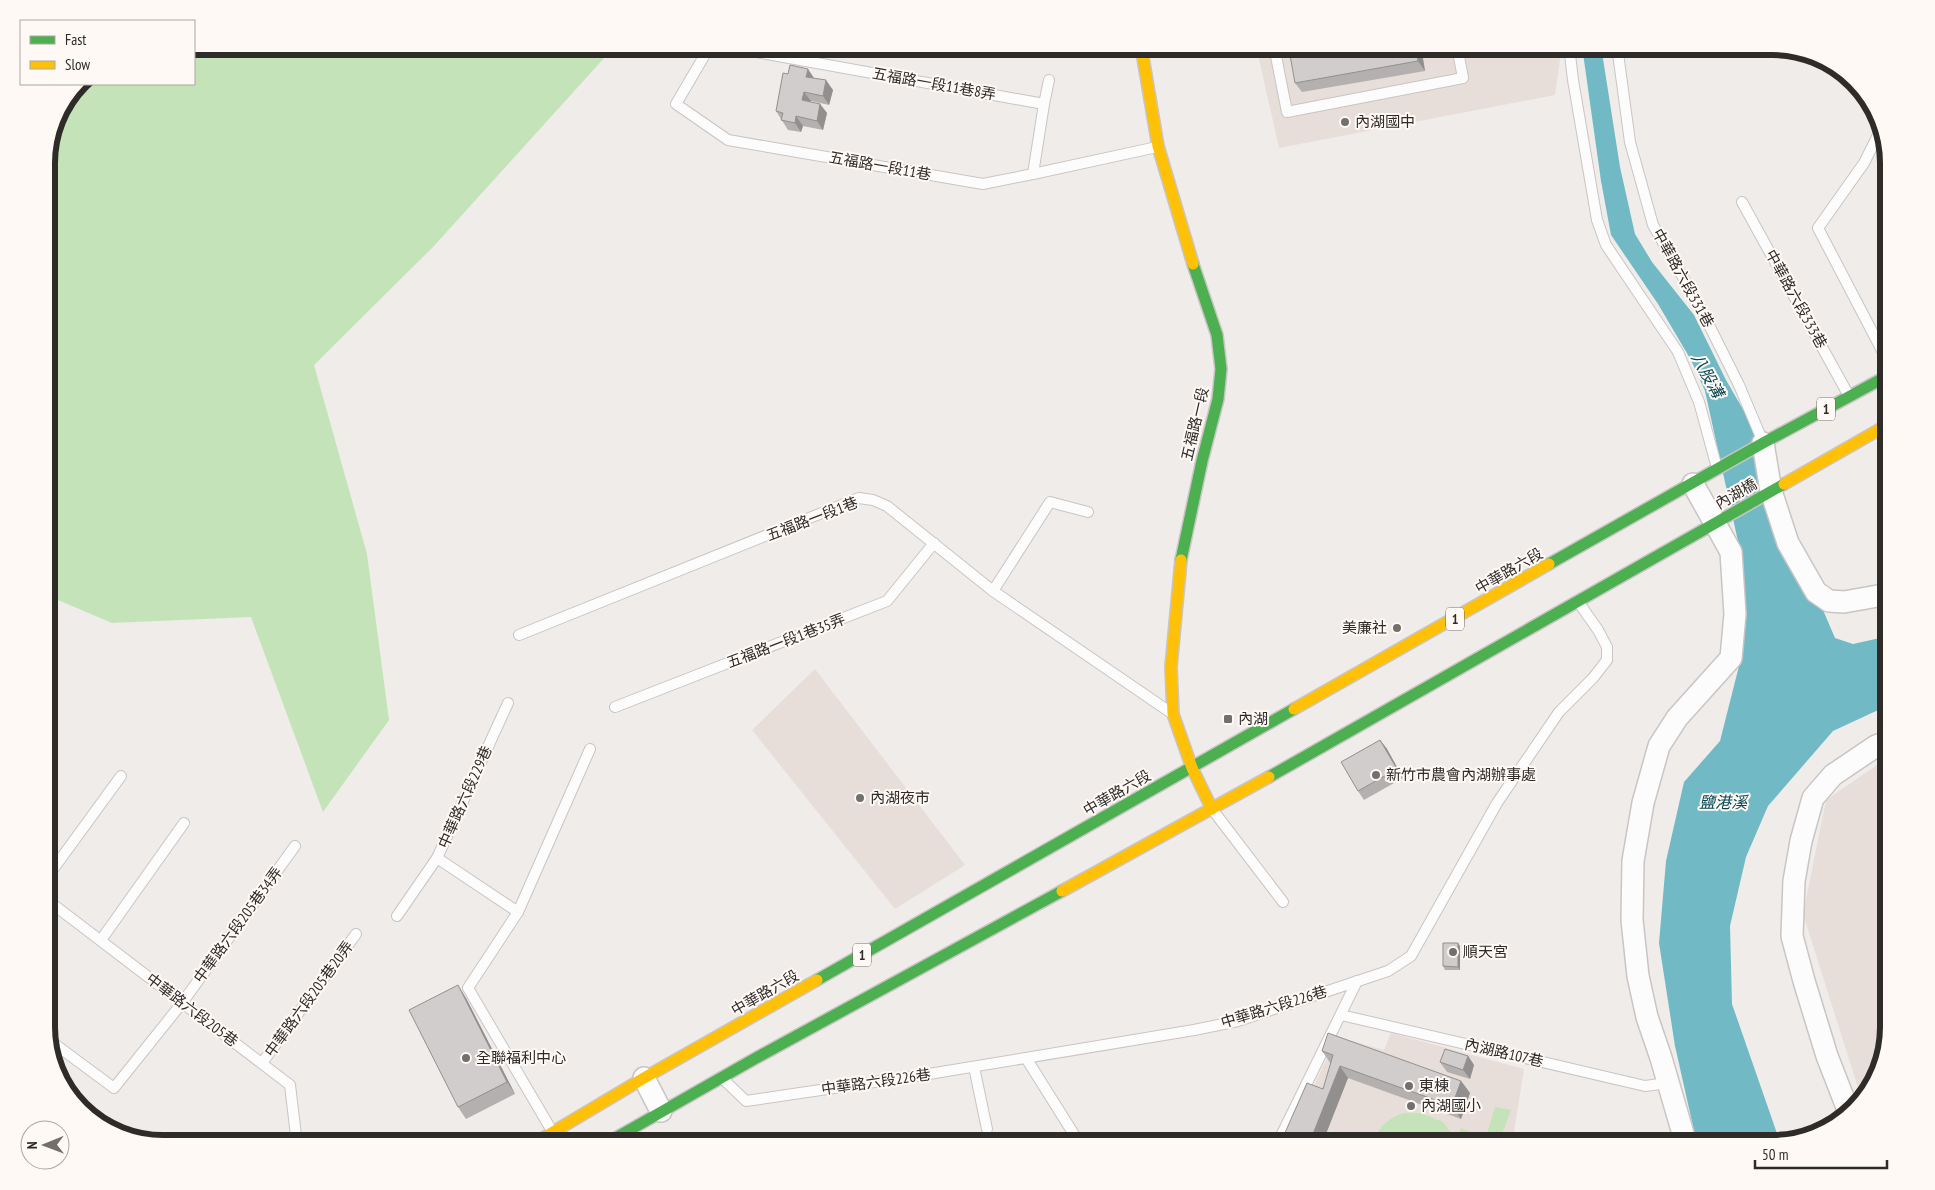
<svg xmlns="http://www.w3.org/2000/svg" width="1935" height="1190" viewBox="0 0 1935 1190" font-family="'PT Sans Narrow','Noto Sans TC',sans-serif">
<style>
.built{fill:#e7ded9}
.green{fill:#c5e3b8}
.water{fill:#71bac5}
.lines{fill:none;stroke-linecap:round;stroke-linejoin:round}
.stream{stroke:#71bac5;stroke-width:5}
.lane-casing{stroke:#c8c5c4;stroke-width:12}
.street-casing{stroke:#c8c5c4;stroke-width:24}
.fast-casing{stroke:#c8c5c4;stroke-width:14}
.slow-casing{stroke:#c8c5c4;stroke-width:14}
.lane{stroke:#fdfcfc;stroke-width:10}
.street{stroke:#fdfcfc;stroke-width:21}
.fast{stroke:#4caf50;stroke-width:11}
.slow{stroke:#ffc107;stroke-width:11}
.wall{fill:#b4b0af}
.shaded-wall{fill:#92908f}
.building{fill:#d1cdcc;stroke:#92908f}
.poi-dot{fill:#726f6d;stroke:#fff9f5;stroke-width:2}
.labels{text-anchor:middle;stroke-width:4;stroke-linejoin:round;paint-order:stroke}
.shield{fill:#fff9f5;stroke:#6d6966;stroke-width:1}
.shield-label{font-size:14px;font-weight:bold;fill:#2e2b29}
.street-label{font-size:15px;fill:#2e2b29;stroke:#fff9f5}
.poi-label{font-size:15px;fill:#2e2b29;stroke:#fff9f5;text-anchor:start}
.water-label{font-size:16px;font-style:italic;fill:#054650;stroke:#fff9f5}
.rim{fill:none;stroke:#2e2b29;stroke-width:6}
</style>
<rect width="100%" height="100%" fill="#f0ecea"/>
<g class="built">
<path d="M1256,46H1562L1555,95L1279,148Z"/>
<path d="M815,669L965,865L895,909L752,730Z"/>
<path d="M1889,757V1027L1873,1086L1861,1097L1803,914L1826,800Z"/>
<path d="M1391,1033L1524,1069L1512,1144H1286L1337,1037L1384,1050Z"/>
</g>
<g class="green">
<path d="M194,46H615L433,247L314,365L367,554L389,720L323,812L251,617L112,623L46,595V156L58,112L78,84H194Z"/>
<path d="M1495,1107L1511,1110L1498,1144H1484Z"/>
<path d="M1403,1113H1421L1443,1122L1457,1141L1461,1128L1471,1132L1468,1144H1373C1380,1125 1385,1121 1403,1113Z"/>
</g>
<path class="water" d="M1582,46H1601L1620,167L1635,234L1652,262L1694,315L1726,380L1759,437L1777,546L1820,603L1835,638L1853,644L1889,636V705L1833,731L1768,806L1746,857L1730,926L1732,1004L1780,1142L1772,1144H1697L1675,1046L1659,943L1666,861L1684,782L1720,741L1739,666L1741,555L1705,391L1691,360L1658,304L1611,235L1601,181Z"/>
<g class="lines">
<path class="stream" d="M1804,1135L1810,1133"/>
<g class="lane-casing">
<g id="lane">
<path d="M710,46L676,104L728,140L983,184L1033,174L1157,147"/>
<path d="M723,46L1044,104L1033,174"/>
<path d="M1274,46L1287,112L1463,78L1457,46"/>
<path d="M1569,46L1573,80L1597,220L1606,245L1678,352L1699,402L1717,468"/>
<path d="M1617,46L1630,142L1653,225L1700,307L1739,385L1763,442"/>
<path d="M1275,52L1306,46"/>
<path d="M1044,104L1049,80"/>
<path d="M1881,129L1864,163L1818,228L1889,364"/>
<path d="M1742,202L1849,396"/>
<path d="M993,591L1050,502L1088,512"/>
<path d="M519,635L859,498L873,500L887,506L993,591L1170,712"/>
<path d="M615,707L887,601L934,543"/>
<path d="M1212,809L1283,902"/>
<path d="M437,858L518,912L468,988L552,1131"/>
<path d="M46,879L121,776"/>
<path d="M46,899L290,1085L297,1144"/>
<path d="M518,912L590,749"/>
<path d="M397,916L437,858L508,703"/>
<path d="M101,940L184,823"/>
<path d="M1341,1015L1645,1086L1668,1083"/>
<path d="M48,1039L114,1088L182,1003L295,846"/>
<path d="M1026,1058L1080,1144"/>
<path d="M262,1063L356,934"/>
<path d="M974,1067L987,1129"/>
<path d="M723,1079L746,1101L929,1074L1194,1030L1238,1021L1388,971L1411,956L1497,803L1559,712L1593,678L1607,660V647L1598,630L1579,603"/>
<path d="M1277,1144L1357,981"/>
</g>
</g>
<g class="street-casing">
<g id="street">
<path d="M1763,443L1771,491L1788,543L1816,592L1829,601L1844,602L1889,594"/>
<path d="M644,1078L661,1111"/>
<path d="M1848,1110L1827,1056L1804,981L1792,936L1794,881L1801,841L1813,798L1833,775L1876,746L1889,741"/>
<path d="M1686,1144L1661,1058L1647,1017L1638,976L1632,920L1633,861L1643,803L1659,746L1677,718L1731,658L1735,614L1731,552L1693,484"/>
</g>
</g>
<g class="fast-casing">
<g id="fast">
<path d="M1181,560L1202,461L1218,399L1221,369L1217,335L1193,264"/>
<path d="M1549,564L1763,443L1889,375"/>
<path d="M1269,777L1784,484"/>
<path d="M817,980L1294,709"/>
<path d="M605,1144L756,1058L1062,891"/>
</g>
</g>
<g class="slow-casing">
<g id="slow">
<path d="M1141,46L1158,146L1193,264"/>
<path d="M1784,484L1889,424"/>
<path d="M1181,560L1171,667L1173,714L1192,768L1212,809"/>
<path d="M1294,709L1549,564"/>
<path d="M1062,891L1269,777"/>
<path d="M533,1144L644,1078L817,980"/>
</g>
</g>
<use href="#lane" class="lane"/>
<use href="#street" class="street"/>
<use href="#fast" class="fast"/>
<use href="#slow" class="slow"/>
</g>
<g class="wall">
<path d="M1421,46L1425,71L1302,92L1295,83Z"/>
<path d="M814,78L833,90L829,105L811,101V102L820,104L827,113L823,130L803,126L801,132L788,130L776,111Z"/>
<path d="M1380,740L1387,749L1403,778L1364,800L1358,791Z"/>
<path d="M1460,946V970H1445L1443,966Z"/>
<path d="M466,998L515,1094L466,1119L458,1107Z"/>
<path d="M1322,1051L1461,1081L1470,1093L1461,1119L1348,1078L1322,1144H1280L1323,1089L1331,1064Z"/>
<path d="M1468,1056L1474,1065L1470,1079L1447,1072L1440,1062Z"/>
</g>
<g class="shaded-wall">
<path d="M1416,46H1421L1425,71L1418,61Z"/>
<path d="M808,69L814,78L806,77Z"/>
<path d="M826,80L833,90L829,105L823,96Z"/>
<path d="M804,92L811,101L809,110L802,100Z"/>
<path d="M820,104L827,113L823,130L817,121Z"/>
<path d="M796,116L803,126L801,132L795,123Z"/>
<path d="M1380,740L1387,749L1403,778L1397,769Z"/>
<path d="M1458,943L1460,946V970L1458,967Z"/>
<path d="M458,985L466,998L515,1094L507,1082Z"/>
<path d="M1468,1056L1474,1065L1470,1079L1463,1070Z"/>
<path d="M1340,1066L1348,1078L1322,1144H1309Z"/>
<path d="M1461,1081L1470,1093L1461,1119L1452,1106Z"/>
</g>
<g class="building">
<path d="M1337,46H1416L1418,61L1295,83L1290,55Z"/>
<path d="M790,65L808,69L806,77L826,80L823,96L804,92L802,100L820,104L817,121L796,116L795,123L781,120L783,113L776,111L783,73L788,74Z"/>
<path d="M1380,740L1397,769L1358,791L1341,762Z"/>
<path d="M1443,943H1458V967L1443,966Z"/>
<path d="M458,985L507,1082L458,1107L409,1010Z"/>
<path d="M1328,1033L1461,1081L1452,1106L1340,1066L1309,1144H1280L1307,1083L1323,1089L1333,1055L1322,1051Z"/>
<path d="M1445,1049L1468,1056L1463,1070L1440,1062Z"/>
</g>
<g class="poi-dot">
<circle cx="1345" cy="122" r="5"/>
<circle cx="1397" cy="628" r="5"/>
<rect x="1223" y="714" width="10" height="10" rx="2.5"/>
<circle cx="1376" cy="775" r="5"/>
<circle cx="860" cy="798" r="5"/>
<circle cx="1453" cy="952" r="5"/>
<circle cx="466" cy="1058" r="5"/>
<circle cx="1409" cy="1086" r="5"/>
<circle cx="1411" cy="1106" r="5"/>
</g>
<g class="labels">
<g class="shield">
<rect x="1817" y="397.5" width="18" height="23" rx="4"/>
<rect x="1446" y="607.5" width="18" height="23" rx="4"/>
<rect x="853" y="943.5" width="18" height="23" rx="4"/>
</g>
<g class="shield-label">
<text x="1826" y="414">1</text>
<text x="1455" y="624">1</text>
<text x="862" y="960">1</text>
</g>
<g class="street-label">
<text transform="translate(934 84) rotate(10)" y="5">五福路一段11巷8弄</text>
<text transform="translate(880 166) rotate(10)" y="5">五福路一段11巷</text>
<text transform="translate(1683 278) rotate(61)" y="5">中華路六段331巷</text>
<text transform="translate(1796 299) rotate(61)" y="5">中華路六段333巷</text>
<text transform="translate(1195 424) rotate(-77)" y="5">五福路一段</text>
<text transform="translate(1736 494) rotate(-30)" y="5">內湖橋</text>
<text transform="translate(812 519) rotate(-21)" y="5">五福路一段1巷</text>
<text transform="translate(1509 571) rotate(-30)" y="5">中華路六段</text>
<text transform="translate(786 641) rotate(-21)" y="5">五福路一段1巷35弄</text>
<text transform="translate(1117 793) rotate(-30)" y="5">中華路六段</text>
<text transform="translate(465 797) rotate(-66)" y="5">中華路六段229巷</text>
<text transform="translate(238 925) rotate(-54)" y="5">中華路六段205巷34弄</text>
<text transform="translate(765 993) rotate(-30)" y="5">中華路六段</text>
<text transform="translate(309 999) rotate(-54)" y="5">中華路六段205巷20弄</text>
<text transform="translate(1274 1007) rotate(-17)" y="5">中華路六段226巷</text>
<text transform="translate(192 1010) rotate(37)" y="5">中華路六段205巷</text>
<text transform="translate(1504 1053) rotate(13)" y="5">內湖路107巷</text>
<text transform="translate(876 1082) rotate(-8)" y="5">中華路六段226巷</text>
</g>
<g class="poi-label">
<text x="1355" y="127">內湖國中</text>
<text x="1387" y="633" text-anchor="end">美廉社</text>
<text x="1238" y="724">內湖</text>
<text x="1386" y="780">新竹市農會內湖辦事處</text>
<text x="870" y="803">內湖夜市</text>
<text x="1463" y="957">順天宮</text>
<text x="476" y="1063">全聯福利中心</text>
<text x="1419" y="1091">東棟</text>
<text x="1421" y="1111">內湖國小</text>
</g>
<g class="water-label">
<text transform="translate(1708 375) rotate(61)" y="6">八股溝</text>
<text x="1723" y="808">鹽港溪</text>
</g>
</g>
<path d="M0 0H1935V1190H0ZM163 55H1772A108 108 0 0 1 1880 163V1027A108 108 0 0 1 1772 1135H163A108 108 0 0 1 55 1027V163A108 108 0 0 1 163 55Z" fill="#fff9f5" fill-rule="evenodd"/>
<path class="rim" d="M163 55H1772A108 108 0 0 1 1880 163V1027A108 108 0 0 1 1772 1135H163A108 108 0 0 1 55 1027V163A108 108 0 0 1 163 55Z"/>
<rect x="20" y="20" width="175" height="65" fill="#fff9f5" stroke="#aba7a3"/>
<rect x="30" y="36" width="25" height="8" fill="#4caf50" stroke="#aba7a3"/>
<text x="65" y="45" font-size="15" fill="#2e2b29">Fast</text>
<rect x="30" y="61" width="25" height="8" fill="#ffc107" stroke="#aba7a3"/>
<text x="65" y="70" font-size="15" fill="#2e2b29">Slow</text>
<g transform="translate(45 1145) rotate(269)"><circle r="24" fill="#fff9f5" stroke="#aba7a3"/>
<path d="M0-4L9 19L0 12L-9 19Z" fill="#726f6d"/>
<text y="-8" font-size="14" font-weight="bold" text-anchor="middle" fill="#2e2b29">N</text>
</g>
<path d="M1755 1160v8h132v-8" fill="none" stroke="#2e2b29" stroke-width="2.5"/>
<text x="1762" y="1160" font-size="15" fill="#2e2b29" stroke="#fff9f5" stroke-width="4" paint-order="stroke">50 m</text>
</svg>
